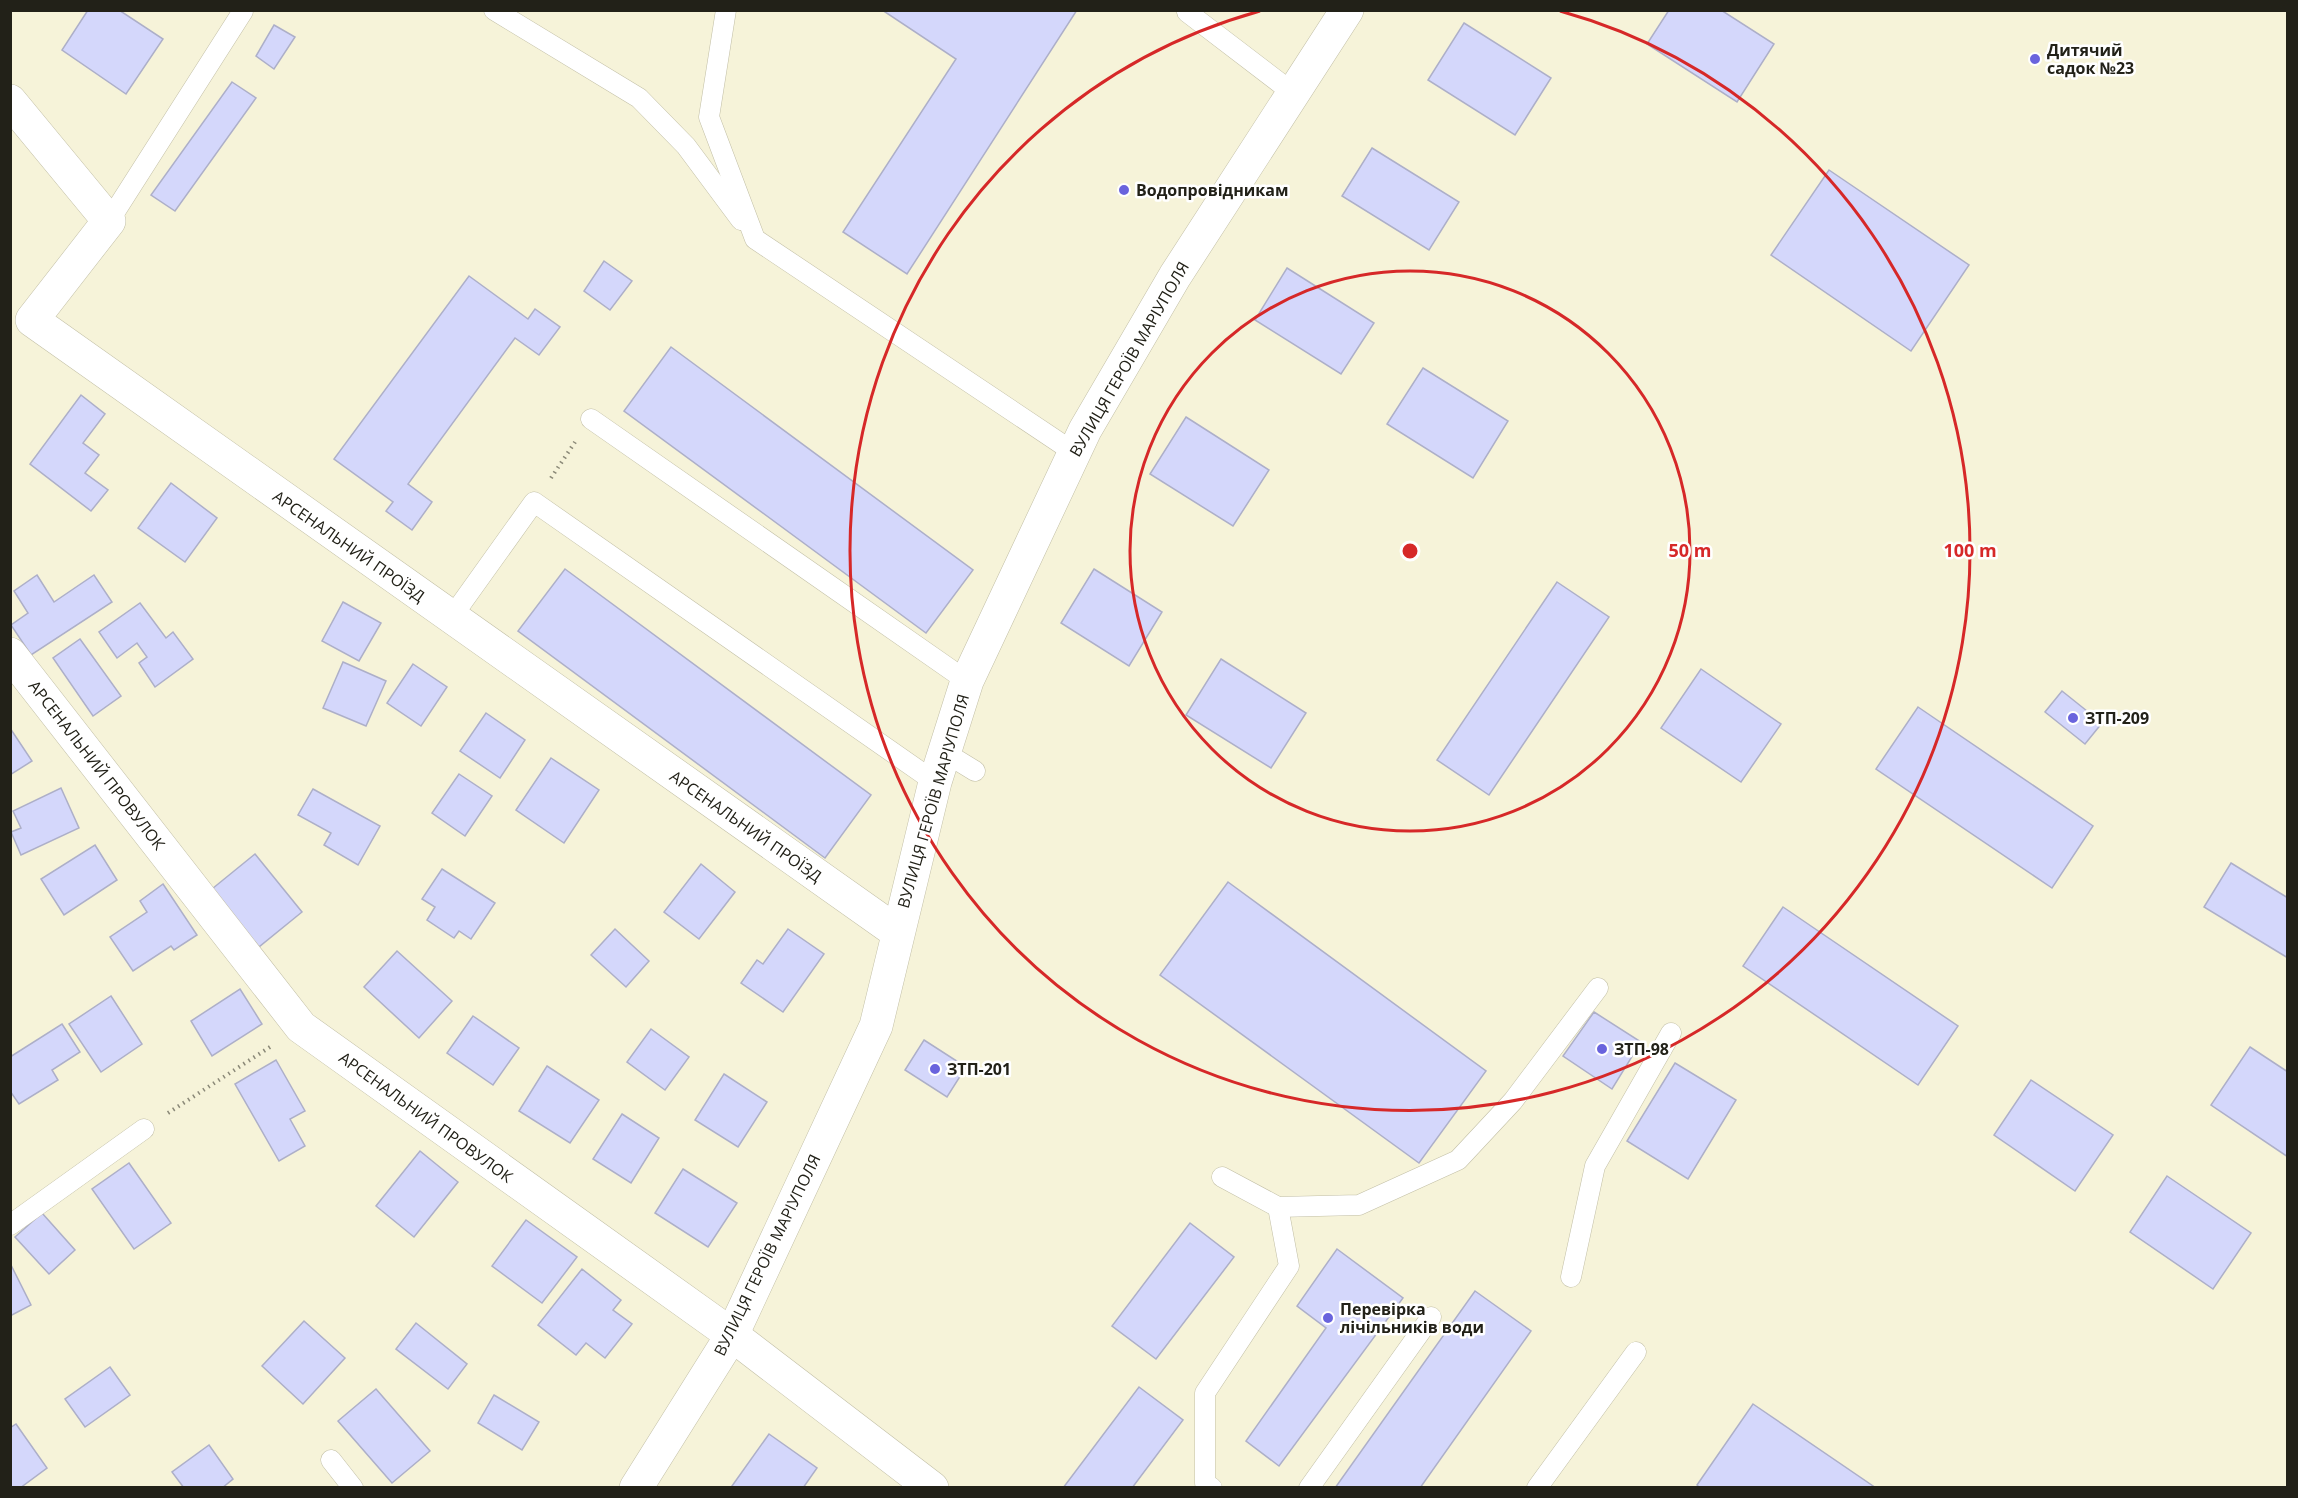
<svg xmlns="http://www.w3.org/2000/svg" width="2298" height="1498" viewBox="0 0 2298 1498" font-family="'Open Sans',sans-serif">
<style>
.building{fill:#d4d7fb;stroke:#adafc8;stroke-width:1.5}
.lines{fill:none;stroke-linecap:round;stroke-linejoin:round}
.lane-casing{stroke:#c2bfa6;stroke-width:21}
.street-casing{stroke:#c2bfa6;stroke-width:34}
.path{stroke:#8b8978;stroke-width:4;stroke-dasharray:1.5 4.5;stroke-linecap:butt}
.lane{stroke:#fff;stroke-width:20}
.street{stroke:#fff;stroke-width:33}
.ring{fill:none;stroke:#d62828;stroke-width:3}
.poi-dot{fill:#6963dd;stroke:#fff;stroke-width:2}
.labels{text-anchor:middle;stroke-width:5;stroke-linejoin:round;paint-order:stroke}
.poi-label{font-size:16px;font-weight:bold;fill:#222118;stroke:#fff;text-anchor:start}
.street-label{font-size:16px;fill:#222118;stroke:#fff}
.centre{fill:#d62828;stroke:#fff;stroke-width:3}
.ring-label{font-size:18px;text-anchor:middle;font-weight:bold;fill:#d62828;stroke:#fff;stroke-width:5;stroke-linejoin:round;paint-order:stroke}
</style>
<rect width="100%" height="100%" fill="#f6f3d9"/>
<g class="building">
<path d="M88,10H119L163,39L126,94L62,50Z"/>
<path d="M882,10H1077L907,274L843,232L956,59Z"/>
<path d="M1669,10H1721L1774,44L1737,102L1647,44Z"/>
<path d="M1464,23L1551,78L1515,135L1428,80Z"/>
<path d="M274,25L295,37L274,69L256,56Z"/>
<path d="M232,82L256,98L175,211L151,195Z"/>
<path d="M1372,148L1459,202L1429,250L1342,196Z"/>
<path d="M1829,170L1969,265L1911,351L1771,255Z"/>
<path d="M604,261L632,281L610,310L584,291Z"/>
<path d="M1287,268L1374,323L1341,374L1255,320Z"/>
<path d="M469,276L528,319L535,309L560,327L539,355L515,338L408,484L432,502L412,530L386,511L393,502L334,459Z"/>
<path d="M671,347L973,570L926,633L624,411Z"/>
<path d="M1423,368L1508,421L1473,478L1387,424Z"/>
<path d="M81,395L105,414L83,443L99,455L85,473L108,490L91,511L30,464Z"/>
<path d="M1186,417L1269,470L1233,526L1150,474Z"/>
<path d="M171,483L217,518L185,562L138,528Z"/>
<path d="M565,569L871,795L825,858L518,631Z"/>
<path d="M1094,569L1162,612L1129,666L1061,623Z"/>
<path d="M37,575L54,602L94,575L112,602L31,655L11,625L28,613L14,591Z"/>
<path d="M1557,582L1609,617L1489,795L1437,760Z"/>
<path d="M343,602L381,623L359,661L322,641Z"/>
<path d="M140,603L166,638L173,632L193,659L155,687L139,663L147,657L137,643L117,658L99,632Z"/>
<path d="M80,639L121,696L93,716L53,658Z"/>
<path d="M1221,659L1306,713L1271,768L1186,715Z"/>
<path d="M343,662L386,681L366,726L323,708Z"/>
<path d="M413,664L447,687L421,726L387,703Z"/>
<path d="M1701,669L1781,724L1741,782L1661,728Z"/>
<path d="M2062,691L2102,723L2085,744L2045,712Z"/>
<path d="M1918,707L2093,826L2052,888L1876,769Z"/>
<path d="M486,713L525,740L500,778L460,751Z"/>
<path d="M10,728L32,761L10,775Z"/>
<path d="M551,758L599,790L564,843L516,810Z"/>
<path d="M459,774L492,796L465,836L432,813Z"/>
<path d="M61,788L79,828L21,855L11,832L21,828L13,811Z"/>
<path d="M313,789L380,826L358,865L324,845L331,833L298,815Z"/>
<path d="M95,845L117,880L64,915L41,879Z"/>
<path d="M255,854L302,912L254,951L207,893Z"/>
<path d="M2231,863L2288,898V958L2204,907Z"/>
<path d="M701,864L735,892L699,939L664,912Z"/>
<path d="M442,869L495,903L471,939L459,931L454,938L427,920L435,907L422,899Z"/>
<path d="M1228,882L1486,1071L1419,1163L1160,975Z"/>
<path d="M163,884L197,935L174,950L171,946L133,971L110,937L147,912L140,901Z"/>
<path d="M1783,907L1958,1026L1918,1085L1743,966Z"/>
<path d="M615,929L649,961L626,987L591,955Z"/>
<path d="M788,929L824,954L783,1012L741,983L757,960L763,964Z"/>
<path d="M397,951L452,1001L419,1038L364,987Z"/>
<path d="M240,989L262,1024L212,1056L191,1021Z"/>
<path d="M111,996L142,1044L101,1072L69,1024Z"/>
<path d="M1594,1012L1641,1042L1612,1089L1563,1056Z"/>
<path d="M473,1016L519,1048L493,1085L447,1053Z"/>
<path d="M62,1024L80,1052L52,1070L58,1080L19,1104L10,1091V1057Z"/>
<path d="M651,1029L689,1057L665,1090L627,1062Z"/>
<path d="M924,1040L966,1067L947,1097L905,1070Z"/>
<path d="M2250,1047L2288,1072V1157L2211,1105Z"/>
<path d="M276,1060L305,1111L290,1119L305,1146L279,1161L235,1084Z"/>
<path d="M1675,1063L1736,1100L1688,1179L1627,1141Z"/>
<path d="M547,1066L599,1100L570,1143L519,1111Z"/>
<path d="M724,1074L767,1102L738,1147L695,1120Z"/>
<path d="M2031,1080L2113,1135L2075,1191L1994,1135Z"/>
<path d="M622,1114L659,1138L631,1183L593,1159Z"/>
<path d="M420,1151L458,1182L414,1237L376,1206Z"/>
<path d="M129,1163L171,1223L134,1249L92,1189Z"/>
<path d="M683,1169L737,1203L708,1247L655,1213Z"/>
<path d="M2167,1176L2251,1233L2213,1289L2130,1232Z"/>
<path d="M42,1213L75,1250L49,1274L15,1237Z"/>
<path d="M526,1220L577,1257L542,1303L492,1266Z"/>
<path d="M1190,1223L1234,1257L1156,1359L1112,1326Z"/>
<path d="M1337,1249L1403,1298L1279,1466L1246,1441L1326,1328L1297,1306Z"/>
<path d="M10,1263L31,1305L10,1316Z"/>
<path d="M582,1269L621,1300L613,1310L632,1324L605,1358L586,1343L576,1355L538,1325Z"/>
<path d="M1475,1291L1531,1331L1420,1488H1335Z"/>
<path d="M304,1321L345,1358L303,1404L262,1366Z"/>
<path d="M416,1323L467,1364L448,1389L396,1349Z"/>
<path d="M110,1367L130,1395L85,1427L65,1399Z"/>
<path d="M1139,1387L1183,1420L1132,1488H1063Z"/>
<path d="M376,1389L430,1451L392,1483L338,1421Z"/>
<path d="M494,1395L539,1422L522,1450L478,1423Z"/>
<path d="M1753,1404L1876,1488H1700L1697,1485Z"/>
<path d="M16,1424L47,1468L20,1488H10V1428Z"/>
<path d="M769,1434L817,1468L803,1488H734L732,1486Z"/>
<path d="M209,1445L233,1479L222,1488H184L172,1472Z"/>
</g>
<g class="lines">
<g class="lane-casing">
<g id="lane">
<path d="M494,10L639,98L686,146L741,220"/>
<path d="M726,10L709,117L755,239L1075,453"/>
<path d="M1187,12L1293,93"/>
<path d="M109,221L243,11"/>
<path d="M591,419L967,681"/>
<path d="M451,618L534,502L935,782"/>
<path d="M944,752L975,771"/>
<path d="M1222,1177L1278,1207L1359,1205L1458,1160L1513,1101L1598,988"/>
<path d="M10,1225L144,1129"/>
<path d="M1571,1277L1595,1166L1671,1033"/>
<path d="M331,1460L353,1488"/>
<path d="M1212,1488L1205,1483V1393L1289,1266L1278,1207"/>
<path d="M1309,1488L1431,1317"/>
<path d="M1537,1488L1636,1352"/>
</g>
</g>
<g class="street-casing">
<g id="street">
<path d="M10,101L109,221L32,320L897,932"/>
<path d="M10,654L301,1027L732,1335L932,1488"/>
<path d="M636,1488L732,1335L876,1026L935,782L967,681L1085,430L1175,276L1347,10"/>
</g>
</g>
<g class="path">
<path d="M551,478L575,442"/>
<path d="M168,1113L270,1047"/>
</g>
<use href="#lane" class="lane"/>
<use href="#street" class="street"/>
</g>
<g class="ring">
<circle cx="1410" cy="551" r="280"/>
<path d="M1560 11A560 560 0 1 1 1260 11"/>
</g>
<g class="poi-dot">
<circle cx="2035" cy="59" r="6"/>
<circle cx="1124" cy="190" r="6"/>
<circle cx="2073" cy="718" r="6"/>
<circle cx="1602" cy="1049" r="6"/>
<circle cx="935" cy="1069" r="6"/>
<circle cx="1328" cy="1318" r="6"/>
</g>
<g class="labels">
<g class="poi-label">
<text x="2047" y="56">Дитячий<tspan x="2047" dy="18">садок №23</tspan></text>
<text x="1136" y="196">Водопровідникам</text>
<text x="2085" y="724">ЗТП-209</text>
<text x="1614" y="1055">ЗТП-98</text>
<text x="947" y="1075">ЗТП-201</text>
<text x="1340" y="1315">Перевірка<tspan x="1340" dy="18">лічільників води</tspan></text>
</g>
<g class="street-label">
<text transform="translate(1129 359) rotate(-60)" y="6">ВУЛИЦЯ ГЕРОЇВ МАРІУПОЛЯ</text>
<text transform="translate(349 546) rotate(35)" y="6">АРСЕНАЛЬНИЙ ПРОЇЗД</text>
<text transform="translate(97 765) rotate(52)" y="6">АРСЕНАЛЬНИЙ ПРОВУЛОК</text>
<text transform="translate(933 801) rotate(-74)" y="6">ВУЛИЦЯ ГЕРОЇВ МАРІУПОЛЯ</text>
<text transform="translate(746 826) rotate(35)" y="6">АРСЕНАЛЬНИЙ ПРОЇЗД</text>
<text transform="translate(426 1117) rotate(36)" y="6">АРСЕНАЛЬНИЙ ПРОВУЛОК</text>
<text transform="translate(767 1255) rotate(-64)" y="6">ВУЛИЦЯ ГЕРОЇВ МАРІУПОЛЯ</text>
</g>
</g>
<circle cx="1410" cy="551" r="9" class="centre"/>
<g class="ring-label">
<text x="1690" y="557">50 m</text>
<text x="1970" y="557">100 m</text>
</g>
<rect width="2298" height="1498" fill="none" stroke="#222118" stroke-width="24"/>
</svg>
